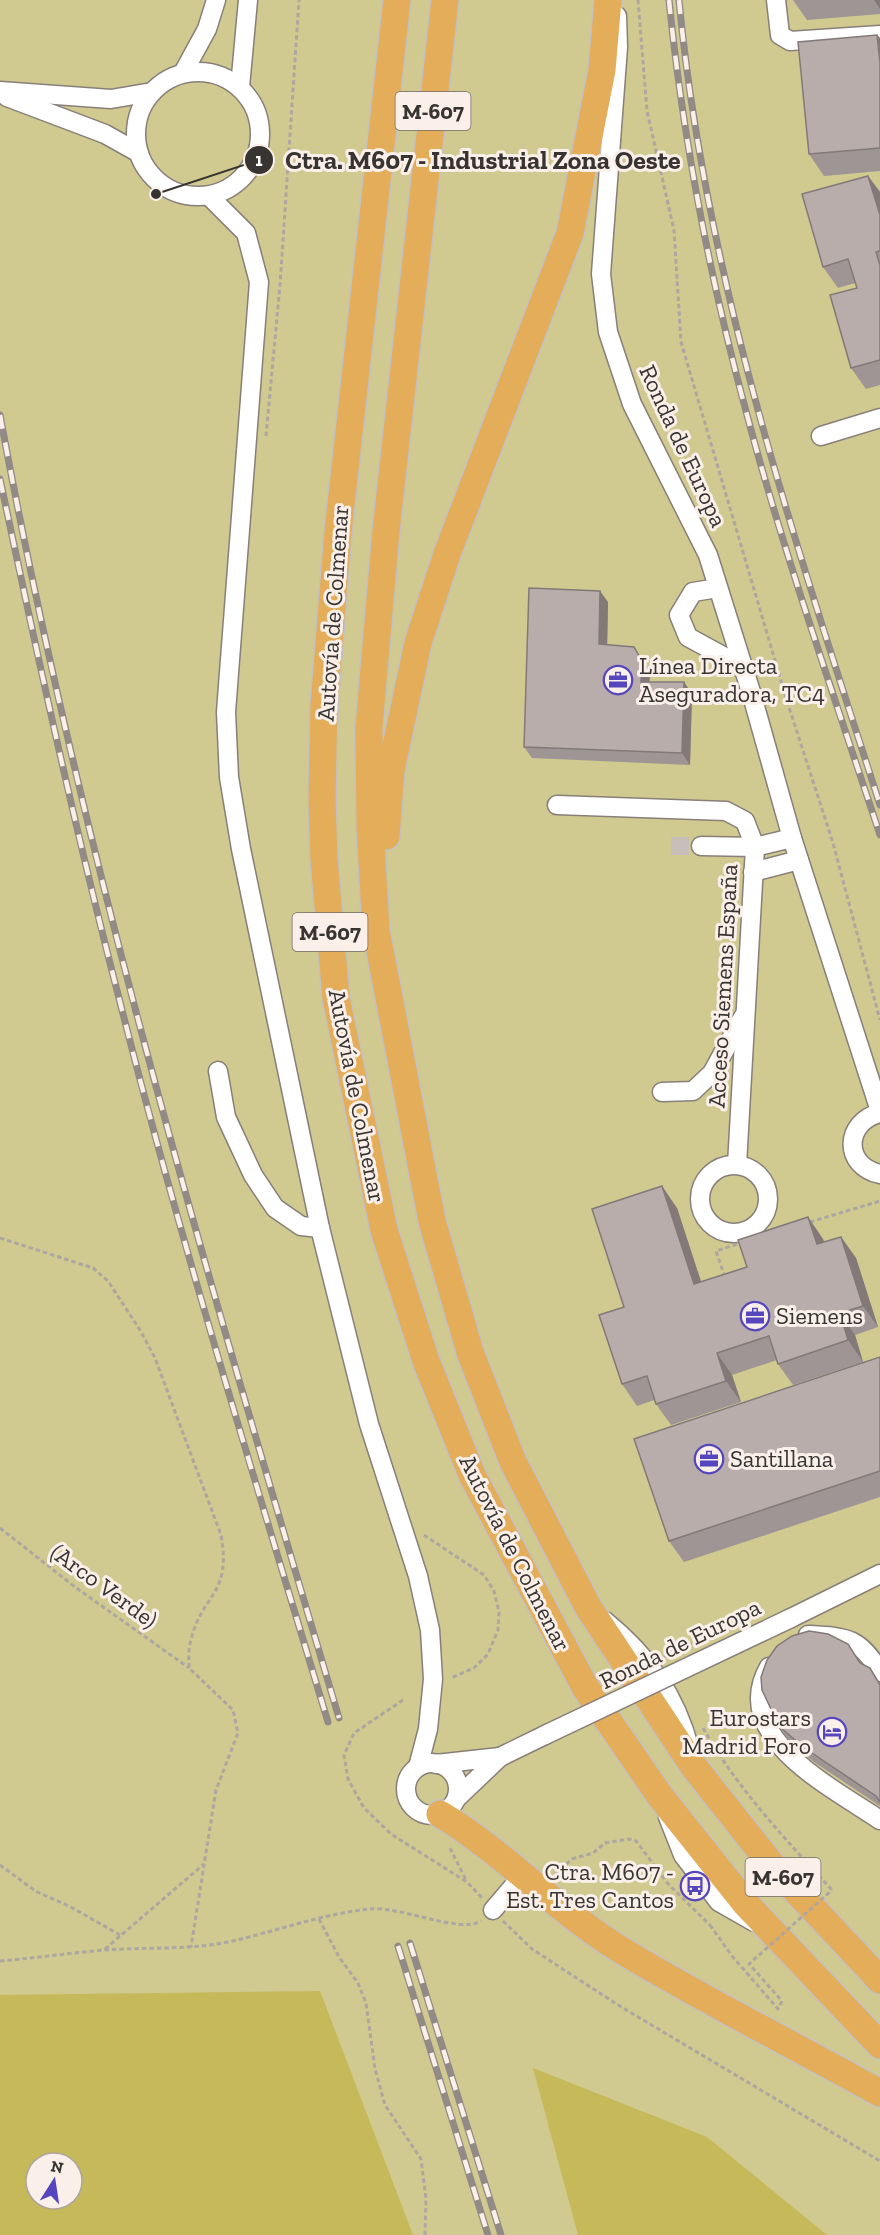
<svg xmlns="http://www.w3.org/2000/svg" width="880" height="2235" viewBox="0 0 880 2235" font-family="'Zilla Slab',serif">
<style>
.green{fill:#d0c990;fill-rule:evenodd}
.forest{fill:#c6b95a;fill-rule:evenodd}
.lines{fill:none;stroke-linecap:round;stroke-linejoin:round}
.minor-tunnel{stroke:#c9bfba;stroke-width:18;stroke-dasharray:18 9;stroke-linecap:butt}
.minor-casing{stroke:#887f79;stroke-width:21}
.highway-casing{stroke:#c3c2c1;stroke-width:30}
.path{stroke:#aea6a1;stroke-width:3;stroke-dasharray:4.5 3;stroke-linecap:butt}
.minor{stroke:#fff;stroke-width:18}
.highway{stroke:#e4ad5a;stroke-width:27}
.rail-casing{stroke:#928a86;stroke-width:7}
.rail{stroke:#faefe9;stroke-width:4.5;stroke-dasharray:14;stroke-linecap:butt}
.minor-bridge-casing{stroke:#887f79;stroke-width:21;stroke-linecap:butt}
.path-bridge{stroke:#aea6a1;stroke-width:3;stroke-dasharray:4.5 3;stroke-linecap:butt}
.minor-bridge{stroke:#fff;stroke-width:18}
.wall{fill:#9f9594}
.shaded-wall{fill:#827978}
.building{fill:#b9adac;stroke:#827978;stroke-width:1.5}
.labels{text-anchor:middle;stroke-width:6;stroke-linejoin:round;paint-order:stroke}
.shield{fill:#faefe9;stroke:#726c68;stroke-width:1.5}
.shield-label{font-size:22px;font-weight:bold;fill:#383431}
.street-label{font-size:24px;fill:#383431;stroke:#faefe9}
.poi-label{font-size:24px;fill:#383431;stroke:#faefe9;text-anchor:start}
.leader{fill:none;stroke:#383431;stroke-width:2}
.callout-dot{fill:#383431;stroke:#faefe9;stroke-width:2}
.mark-label{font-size:18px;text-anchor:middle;font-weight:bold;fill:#fff}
.callout-label{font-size:26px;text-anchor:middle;font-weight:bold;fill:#383431;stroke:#faefe9;stroke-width:6;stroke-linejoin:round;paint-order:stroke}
</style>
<rect width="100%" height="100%" fill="#ede2dc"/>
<path class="green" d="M0,0H880V2235H0ZM36,2163H72V2199H36Z"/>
<g class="forest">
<path d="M320,1991L413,2235H0V1995ZM36,2163H72V2199H36Z"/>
<path d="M533,2068L707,2137L827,2235H578Z"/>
</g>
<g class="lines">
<path class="minor-tunnel" d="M671,846H701"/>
<g class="minor-casing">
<g id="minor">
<path d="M776,0L780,35L790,41L880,35"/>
<path d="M617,16L618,47L601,274L608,332L632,404L708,555L751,692L792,838L880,1111"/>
<circle cx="198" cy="134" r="62"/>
<path d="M183,73L207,29L216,0"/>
<path d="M240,87L248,0"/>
<path d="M0,91L111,99L152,92"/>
<path d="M7,97L105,134L139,153"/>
<path d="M209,196L246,233L259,282L226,712L229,777L241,849L320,1228L369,1424L418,1576L430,1630L433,1679L428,1729L418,1767"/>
<path d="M821,436L880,418"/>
<path d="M718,588L693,592L679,615L688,637L743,667"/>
<path d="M557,805L726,811L745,821L755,847L737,1165"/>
<path d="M701,846L755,847L792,838"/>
<path d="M753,872L799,860"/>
<path d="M218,1071L226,1117L253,1175L275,1208L301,1226L320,1228"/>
<path d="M662,1092L693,1091L712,1073L743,1017"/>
<path d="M880,1113C844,1122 843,1166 880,1174"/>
<circle cx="734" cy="1199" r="34"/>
<path d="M791,1618L880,1574"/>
<path d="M605,1621C648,1656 676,1696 690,1750"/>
<path d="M808,1635C847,1637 859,1637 880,1672"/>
<path d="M769,1667C729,1737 833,1788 880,1820"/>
<circle cx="432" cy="1789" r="26"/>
<path d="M436,1764L500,1757"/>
<path d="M457,1798L500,1757L545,1735"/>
<path d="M668,1817L683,1855L719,1902L754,1922"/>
<path d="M493,1910L522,1876"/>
</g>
</g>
<g class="highway-casing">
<g id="highway">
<path d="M397,0L338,532L324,705L322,799L324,859L336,998L384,1230L426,1361L472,1475L585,1687L660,1796L746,1904L880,2045"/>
<path d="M445,0L386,531L369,727L370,828L376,930L432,1221L470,1352L513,1462L588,1607L694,1767L771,1864L880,1980"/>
<path d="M386,836L391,770L418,643L447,554L570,233L602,70L608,0"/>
<path d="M440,1814C505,1853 557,1911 621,1950C705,2001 794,2045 880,2093"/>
</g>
</g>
<g class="path">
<path d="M638,0L647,111L674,230L681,342L787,701L833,843L880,1020"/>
<path d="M266,436L280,285L299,0"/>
<path d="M810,1222L880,1201"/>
<path d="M736,1234L739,1243"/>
<path d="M0,1238L93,1268L108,1281L140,1330L155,1358L221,1535C232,1596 202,1593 191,1640C188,1649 189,1659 189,1668L233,1710L238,1733L216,1790L191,1947"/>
<path d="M725,1277L716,1251L740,1243"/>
<path d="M0,1528L75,1587L189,1668"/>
<path d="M424,1535L484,1575L494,1591L499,1612L498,1630L488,1654L474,1668L451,1678"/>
<path d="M664,1657L764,1610"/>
<path d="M403,1700L354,1733L344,1755L348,1779L364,1808L391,1834L467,1882L482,1898"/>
<path d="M703,1728C737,1788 786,1840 832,1890"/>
<path d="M450,1848L466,1880"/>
<path d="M0,1865L37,1892L69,1906L120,1935"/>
<path d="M555,1874L572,1859L593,1853L605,1843L629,1839L636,1841L669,1885L710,1925"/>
<path d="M319,1919L339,1957L358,1983L366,2003L375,2069L385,2105L421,2159L426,2199L425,2235"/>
<path d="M503,1921L532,1949L618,2005L880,2161"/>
<path d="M105,1949L204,1864"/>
<path d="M0,1961C35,1958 70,1953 105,1950C144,1947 184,1950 223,1943C272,1933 320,1914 370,1909C402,1906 459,1934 481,1921"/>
</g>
<use href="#minor" class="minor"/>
<use href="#highway" class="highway"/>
<g class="rail-casing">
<g id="rail">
<path d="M669,0C683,140 710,279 747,415C785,557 834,696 880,835"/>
<path d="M679,0C705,278 795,541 880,805"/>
<path d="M0,415C81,857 211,1288 339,1718"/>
<path d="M0,479C37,654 75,829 120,1002C181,1244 256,1483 328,1722"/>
<path d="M410,1943L501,2235"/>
<path d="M398,1946L488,2235"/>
</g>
</g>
<use href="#rail" class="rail"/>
<g class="minor-bridge-casing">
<path id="minor-bridge" d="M545,1735L791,1618"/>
</g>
<path class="path-bridge" d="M710,1925L732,1956L778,2009L782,2001L749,1964L832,1890"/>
<use href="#minor-bridge" class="minor-bridge"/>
</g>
<g class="wall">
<path d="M793,0H880V14L807,20Z"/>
<path d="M877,35L880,38V171L824,176L809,154Z"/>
<path d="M868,176L880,192V385L866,389L851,368L857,288L855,283L838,288L823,267Z"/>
<path d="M608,602L607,645L642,659L650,672L649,682H684L692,694L690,765L532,758L524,747Z"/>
<path d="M677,1208L701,1282L747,1267L808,1217L823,1239L824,1242L841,1237L856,1258L878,1327L855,1335L863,1362L793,1385L778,1364L777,1360L732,1375L741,1402L671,1425L656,1404L654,1400L637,1406L622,1384L624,1307Z"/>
<path d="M880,1357V1497L684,1562L669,1541Z"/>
<path d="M861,1664L870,1668L880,1683V1806L814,1762L789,1741L779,1726Z"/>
</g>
<g class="shaded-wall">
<path d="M874,0H880V9Z"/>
<path d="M877,35L880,38V63Z"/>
<path d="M868,176L880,192V215Z"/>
<path d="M600,591L608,602L607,656L599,644Z"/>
<path d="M634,647L650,672L649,693L641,682Z"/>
<path d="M684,682L692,694L690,765L682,753Z"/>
<path d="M662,1186L677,1208L709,1306L694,1284Z"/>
<path d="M808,1217L823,1239L832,1266L817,1244Z"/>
<path d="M841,1237L856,1258L878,1327L863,1306Z"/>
<path d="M840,1313L855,1335L863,1362L848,1340Z"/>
<path d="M717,1353L732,1375L741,1402L726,1381Z"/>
</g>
<g class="building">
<path d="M877,35L880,63V148L809,154L798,42Z"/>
<path d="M868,176L880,215V251L876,252L880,265V360L851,368L830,295L857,288L848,259L823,267L802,194Z"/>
<path d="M529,588L600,591L599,644L634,647L642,661L641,682H684L682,753L524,747Z"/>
<path d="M662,1186L694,1284L747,1267L738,1240L808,1217L817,1244L841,1237L863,1306L840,1313L848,1340L778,1364L769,1336L717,1353L726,1381L656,1404L647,1376L622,1384L599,1315L624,1307L592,1209Z"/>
<path d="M880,1357V1471L669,1541L634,1439Z"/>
<path d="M809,1631L828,1634L848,1644L860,1663L870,1668L880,1685V1802L876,1796L803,1747L779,1726L762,1690L761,1677L767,1660L777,1646L792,1636Z"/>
</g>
<defs>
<g id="office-ring" transform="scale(1.5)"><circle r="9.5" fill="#faefe9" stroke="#5546be" stroke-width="1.5"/><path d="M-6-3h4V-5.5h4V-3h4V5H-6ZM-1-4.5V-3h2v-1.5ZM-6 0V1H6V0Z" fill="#5546be"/></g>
<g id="hotel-ring" transform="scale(1.5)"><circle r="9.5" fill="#faefe9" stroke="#5546be" stroke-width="1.5"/><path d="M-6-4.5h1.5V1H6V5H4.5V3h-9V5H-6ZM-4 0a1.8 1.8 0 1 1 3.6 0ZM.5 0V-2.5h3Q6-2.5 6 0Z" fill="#5546be"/></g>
<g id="bus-ring" transform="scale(1.5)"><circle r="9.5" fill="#faefe9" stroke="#5546be" stroke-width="1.5"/><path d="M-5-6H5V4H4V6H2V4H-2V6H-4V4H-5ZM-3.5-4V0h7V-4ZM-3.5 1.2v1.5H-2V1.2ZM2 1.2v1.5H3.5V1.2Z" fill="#5546be"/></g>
</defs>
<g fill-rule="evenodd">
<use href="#office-ring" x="618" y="680"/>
<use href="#office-ring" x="755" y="1316"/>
<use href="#office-ring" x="709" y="1459"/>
<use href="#hotel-ring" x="832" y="1732"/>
<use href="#bus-ring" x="695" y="1886"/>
</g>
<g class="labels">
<g class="shield">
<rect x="395.5" y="92" width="75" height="38" rx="4.5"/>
<rect x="292.5" y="913" width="75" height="38" rx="4.5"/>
<rect x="745.5" y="1858" width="75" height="38" rx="4.5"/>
</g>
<g class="shield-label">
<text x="433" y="119">M-607</text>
<text x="330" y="940">M-607</text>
<text x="783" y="1885">M-607</text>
</g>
<g class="street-label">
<text transform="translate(683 446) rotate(65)" y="8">Ronda de Europa</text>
<text transform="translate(333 613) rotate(-86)" y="8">Autovía de Colmenar</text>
<text transform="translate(723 986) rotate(-87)" y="8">Acceso Siemens España</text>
<text transform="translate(357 1096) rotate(79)" y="8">Autovía de Colmenar</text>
<text transform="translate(515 1553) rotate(63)" y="8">Autovía de Colmenar</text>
<text transform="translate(104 1586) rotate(36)" y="8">(Arco Verde)</text>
<text transform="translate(680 1644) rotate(-26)" y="8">Ronda de Europa</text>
</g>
<g class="poi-label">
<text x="639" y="674">Línea Directa<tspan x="639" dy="28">Aseguradora, TC4</tspan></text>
<text x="776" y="1324">Siemens</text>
<text x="730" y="1467">Santillana</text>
<text x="811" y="1726" text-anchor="end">Eurostars<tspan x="811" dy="28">Madrid Foro</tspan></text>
<text x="674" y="1880" text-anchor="end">Ctra. M607 -<tspan x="674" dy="28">Est. Tres Cantos</tspan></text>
</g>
</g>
<path class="leader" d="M156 194L259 160"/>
<g class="callout-dot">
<circle cx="156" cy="194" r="6"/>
<circle cx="259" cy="160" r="15"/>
</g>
<g class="mark-label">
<text x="259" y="166">1</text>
</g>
<g class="callout-label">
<text x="483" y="169">Ctra. M607 - Industrial Zona Oeste</text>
</g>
<g transform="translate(54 2181) rotate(12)"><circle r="28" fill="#faefe9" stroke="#aca49f" stroke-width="1.5"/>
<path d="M0-4.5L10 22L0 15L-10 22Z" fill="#5546be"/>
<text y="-9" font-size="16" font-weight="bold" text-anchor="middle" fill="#383431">N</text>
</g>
</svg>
